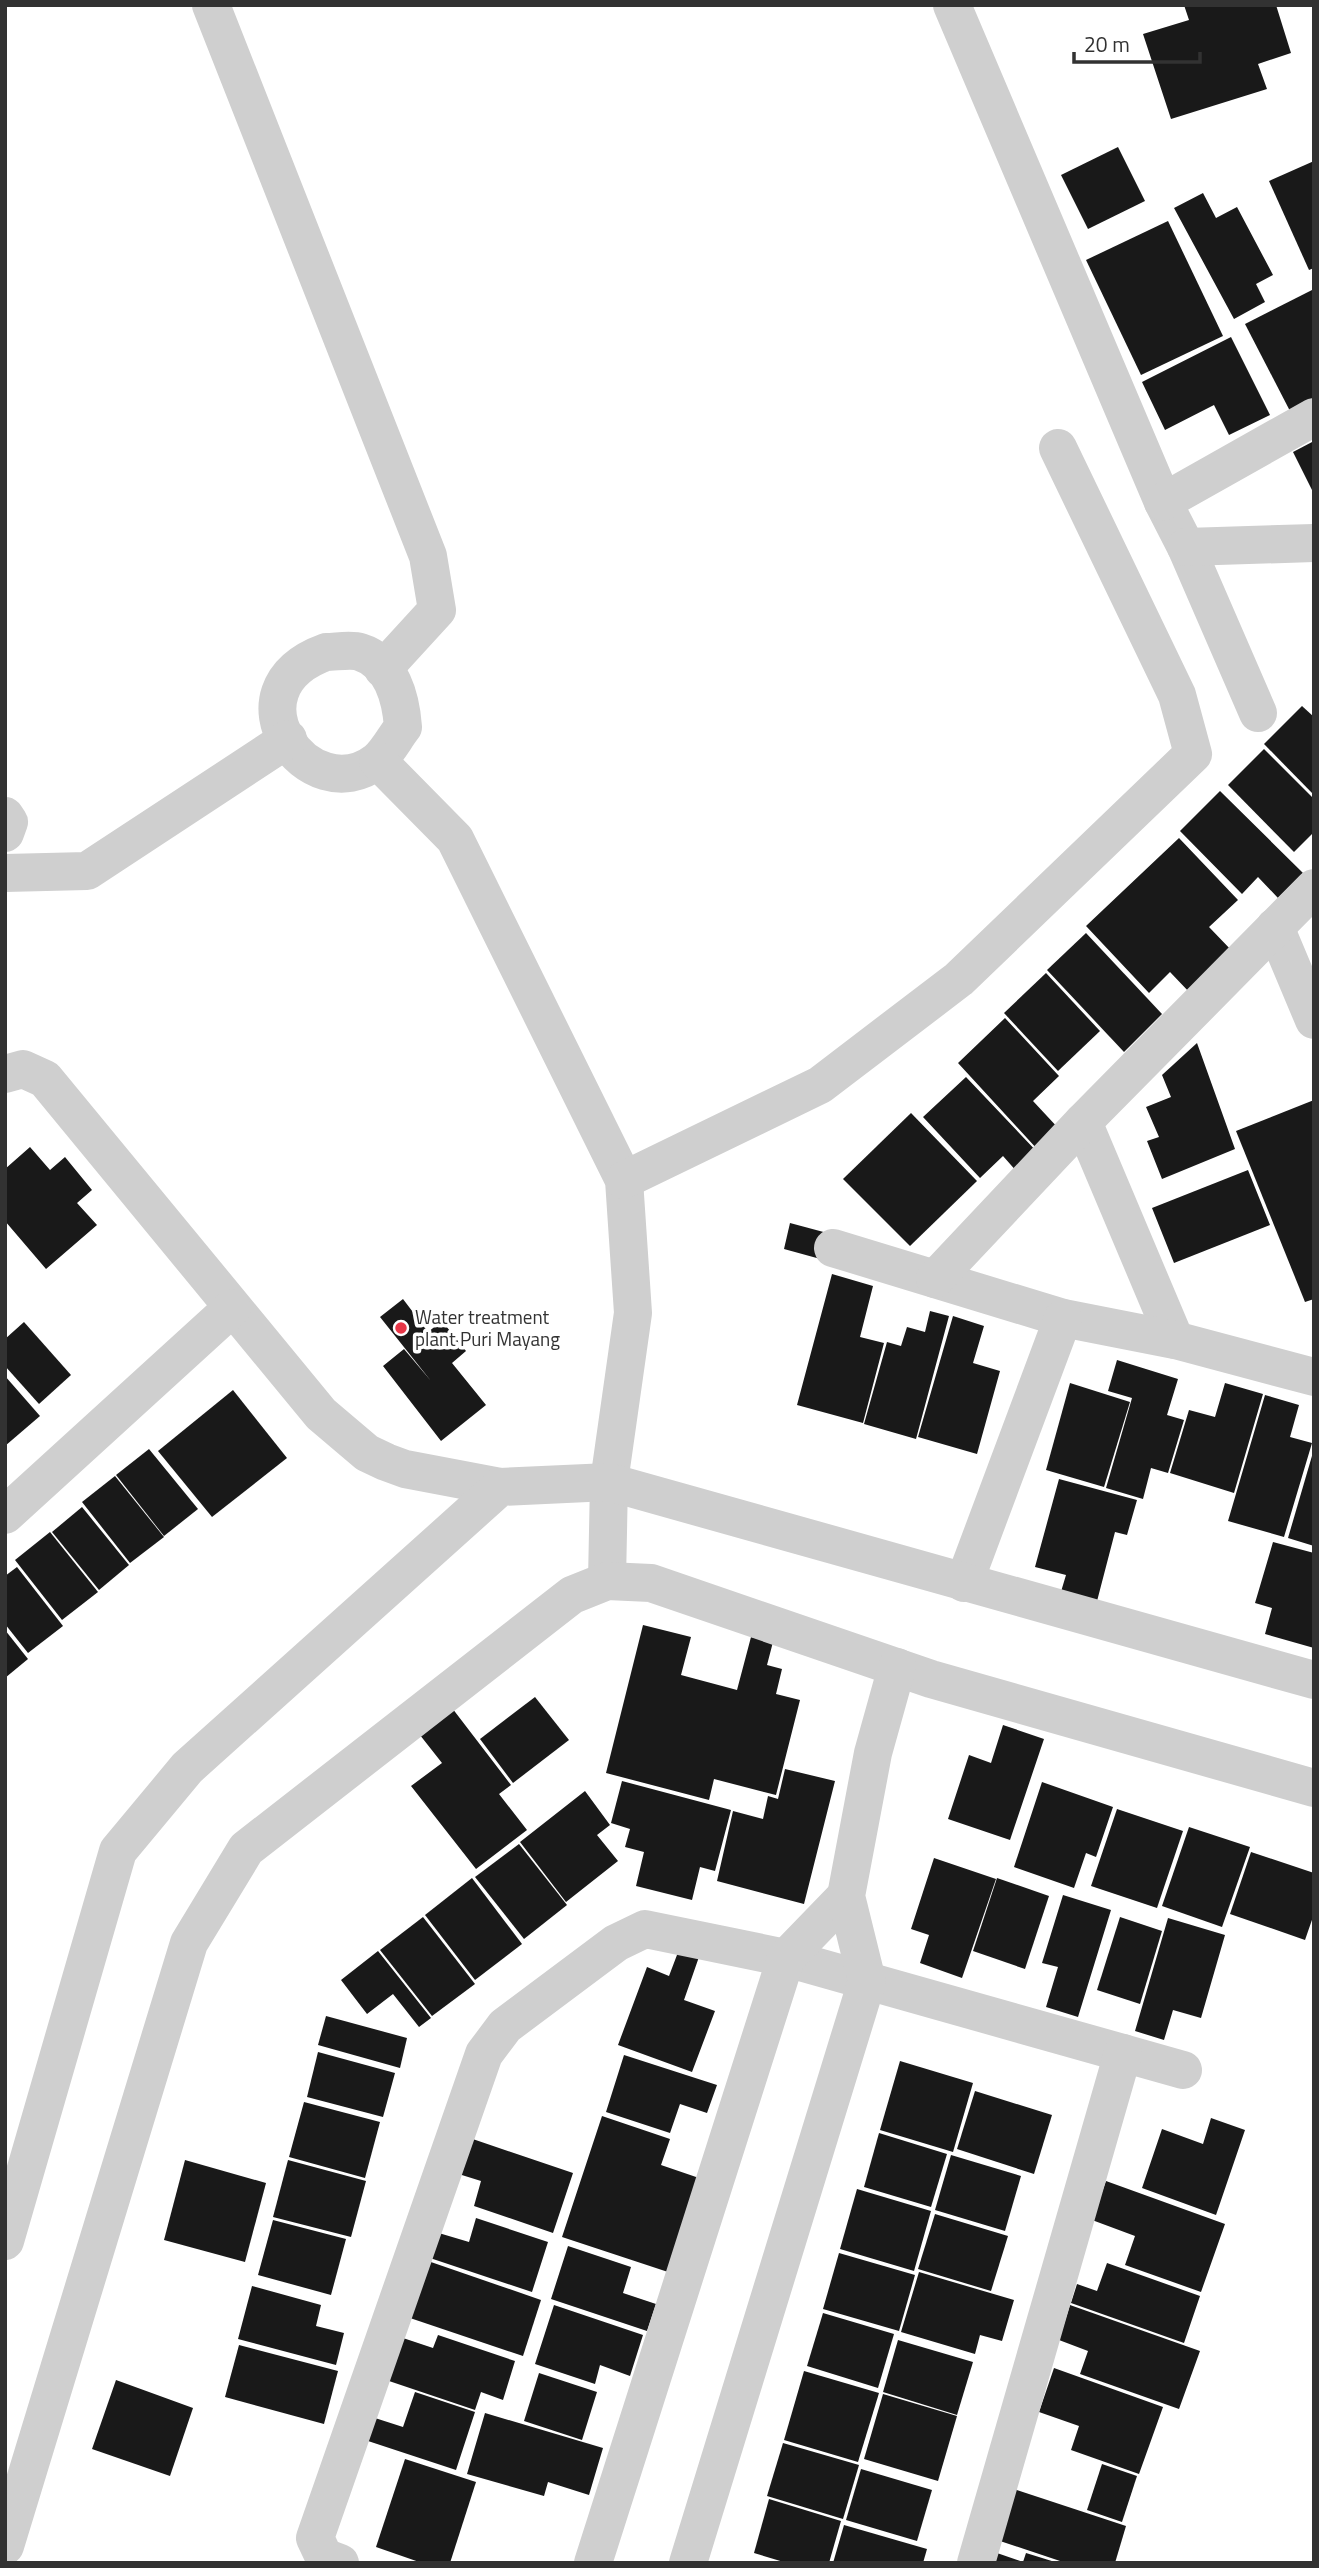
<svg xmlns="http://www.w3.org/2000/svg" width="1319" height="2568" viewBox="0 0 1319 2568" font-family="'Titillium Web',sans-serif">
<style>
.building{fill:#191919}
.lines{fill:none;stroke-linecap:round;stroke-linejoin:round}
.minor{stroke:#cfcfcf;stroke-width:38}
.poi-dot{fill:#e83647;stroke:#fff;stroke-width:2.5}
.labels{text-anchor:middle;stroke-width:7;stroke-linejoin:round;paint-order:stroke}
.poi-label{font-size:19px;fill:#323232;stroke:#fff;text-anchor:start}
</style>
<rect width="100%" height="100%" fill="#fff"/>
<g class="building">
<path d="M1184,5H1276L1291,53L1258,64L1267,89L1171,119L1143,34L1189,20Z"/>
<path d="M1118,147L1145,201L1088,229L1061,175Z"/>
<path d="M1314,161V268L1309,270L1269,181Z"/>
<path d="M1203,193L1216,218L1237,207L1273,275L1256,284L1265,302L1234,319L1174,208Z"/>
<path d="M1168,221L1223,336L1141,375L1086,260Z"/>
<path d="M1314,289V401L1291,413L1245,324Z"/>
<path d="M1231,337L1270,415L1229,435L1214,405L1165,430L1142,382Z"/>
<path d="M1314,441V494L1293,452Z"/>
<path d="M1302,706L1314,717V795L1264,744Z"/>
<path d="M1264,749L1314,799V832L1294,852L1228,785Z"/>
<path d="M1220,791L1303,873L1278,898L1258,877L1242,894L1180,831Z"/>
<path d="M1179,838L1238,900L1209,927L1234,953L1191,994L1170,972L1149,993L1086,926Z"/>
<path d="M1086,933L1162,1014L1124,1052L1047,970Z"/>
<path d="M1046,973L1100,1031L1058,1071L1004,1013Z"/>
<path d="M1005,1018L1059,1076L1033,1101L1060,1130L1038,1150L958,1063Z"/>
<path d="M1197,1043L1235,1149L1162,1179L1147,1141L1159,1137L1146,1107L1171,1097L1162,1075Z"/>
<path d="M966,1077L1040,1155L1019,1174L1003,1156L980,1178L923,1117Z"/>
<path d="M1314,1100V1299L1305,1302L1236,1131Z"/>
<path d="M911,1113L977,1181L910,1246L843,1179Z"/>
<path d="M30,1147L50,1170L65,1157L92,1190L77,1203L97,1225L46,1269L5,1221V1169Z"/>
<path d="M1248,1170L1270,1225L1174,1263L1152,1208Z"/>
<path d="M790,1223L831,1234L824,1260L784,1249Z"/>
<path d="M832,1274L873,1286L860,1337L884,1343L863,1423L797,1405Z"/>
<path d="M403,1299L428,1332L442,1321L466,1351L452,1363L486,1405L441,1441L383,1366L404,1349L431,1381L380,1317Z"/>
<path d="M930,1311L949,1316L916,1439L864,1424L887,1342L901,1346L907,1327L925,1332Z"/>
<path d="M953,1316L984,1326L973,1363L1000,1371L977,1454L918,1437Z"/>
<path d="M24,1322L71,1375L39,1404L5,1366V1339Z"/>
<path d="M1117,1360L1178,1379L1167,1415L1184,1420L1168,1473L1151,1468L1143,1499L1106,1488L1132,1398L1108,1391Z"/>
<path d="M5,1376L40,1416L5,1446Z"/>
<path d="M1070,1383L1130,1402L1104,1487L1046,1470Z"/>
<path d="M1225,1383L1263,1394L1234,1493L1170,1473L1189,1410L1215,1417Z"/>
<path d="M233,1390L287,1458L212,1517L158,1451Z"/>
<path d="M1265,1395L1299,1405L1290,1437L1312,1443L1284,1537L1228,1521Z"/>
<path d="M149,1449L198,1509L164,1536L116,1475Z"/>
<path d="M1314,1449V1546L1288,1538Z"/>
<path d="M115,1476L164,1537L130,1563L82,1502Z"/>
<path d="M1059,1479L1137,1500L1127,1535L1115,1532L1096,1605L1060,1595L1066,1575L1035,1567Z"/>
<path d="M82,1507L129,1565L99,1590L52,1532Z"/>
<path d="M50,1532L98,1592L62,1620L15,1560Z"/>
<path d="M1273,1542L1314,1553V1648L1265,1634L1272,1608L1255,1603Z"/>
<path d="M17,1567L63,1626L28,1653L5,1624V1576Z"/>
<path d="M643,1625L691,1637L681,1675L737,1690L751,1637L773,1642L767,1665L782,1669L776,1694L800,1700L776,1795L714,1779L709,1800L606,1773Z"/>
<path d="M5,1630L28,1659L5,1678Z"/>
<path d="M535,1697L569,1740L513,1783L480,1739Z"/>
<path d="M449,1704L511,1785L499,1794L527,1830L476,1869L411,1786L442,1763L416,1730Z"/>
<path d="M1003,1725L1044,1739L1010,1840L948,1819L969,1755L991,1763Z"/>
<path d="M785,1769L835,1781L804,1904L717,1881L733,1811L763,1819L768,1796L778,1799Z"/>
<path d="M622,1781L731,1810L715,1871L700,1867L692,1900L636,1886L644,1852L625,1847L630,1829L611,1823Z"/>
<path d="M1042,1782L1113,1807L1096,1857L1086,1853L1074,1888L1014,1867Z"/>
<path d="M585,1791L610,1825L597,1835L618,1861L566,1902L520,1842Z"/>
<path d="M1117,1809L1183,1831L1157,1908L1091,1886Z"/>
<path d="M1189,1827L1250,1847L1222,1927L1162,1906Z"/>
<path d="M519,1844L567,1905L524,1939L475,1877Z"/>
<path d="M1251,1852L1314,1873V1914L1305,1940L1230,1914Z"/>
<path d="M934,1858L996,1879L962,1978L920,1963L929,1935L911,1929Z"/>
<path d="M472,1878L522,1944L475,1980L425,1915Z"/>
<path d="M997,1878L1049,1896L1025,1969L973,1951Z"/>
<path d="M1063,1895L1111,1910L1078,2017L1046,2007L1058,1967L1042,1963Z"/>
<path d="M423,1917L475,1984L432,2016L380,1950Z"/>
<path d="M1120,1917L1162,1931L1140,2004L1097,1990Z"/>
<path d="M1168,1918L1225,1935L1201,2018L1173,2010L1164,2040L1135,2031Z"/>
<path d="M680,1947L700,1954L684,2000L715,2011L692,2072L618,2045L647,1967L669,1976Z"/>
<path d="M378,1951L431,2018L419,2027L393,1994L367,2014L341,1980Z"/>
<path d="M326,2016L407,2038L400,2068L318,2045Z"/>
<path d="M318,2052L395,2073L383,2117L307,2097Z"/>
<path d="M624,2055L717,2085L707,2113L680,2104L670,2133L606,2112Z"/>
<path d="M900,2061L973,2083L953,2152L880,2130Z"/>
<path d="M975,2091L1052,2115L1034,2174L957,2149Z"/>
<path d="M304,2102L380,2122L365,2178L289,2157Z"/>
<path d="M602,2116L670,2139L661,2165L699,2178L668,2272L562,2237Z"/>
<path d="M1211,2118L1245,2130L1216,2215L1142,2188L1162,2129L1203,2144Z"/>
<path d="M879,2133L947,2154L931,2207L864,2187Z"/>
<path d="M461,2135L573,2173L553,2233L474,2206L481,2181L449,2171Z"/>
<path d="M951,2155L1021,2176L1005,2231L935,2210Z"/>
<path d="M185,2160L266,2183L245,2262L164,2240Z"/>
<path d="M288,2160L366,2181L351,2237L273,2217Z"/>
<path d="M1106,2181L1225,2224L1201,2292L1125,2265L1135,2236L1092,2220Z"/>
<path d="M857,2189L931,2211L914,2271L840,2249Z"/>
<path d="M935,2214L1008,2236L991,2291L918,2269Z"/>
<path d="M476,2218L548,2242L532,2292L424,2256L432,2231L469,2242Z"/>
<path d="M273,2220L346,2239L331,2295L258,2275Z"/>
<path d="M568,2246L631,2267L623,2293L656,2304L647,2331L551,2299Z"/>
<path d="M839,2253L915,2275L899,2331L823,2309Z"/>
<path d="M428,2261L541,2300L523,2356L410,2318Z"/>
<path d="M1107,2263L1200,2296L1184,2343L1071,2303L1077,2284L1097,2291Z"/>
<path d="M919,2272L1014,2300L1002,2341L980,2335L975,2354L901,2332Z"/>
<path d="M252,2286L321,2305L316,2326L344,2333L336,2365L238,2339Z"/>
<path d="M554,2305L643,2335L630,2376L600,2365L595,2384L535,2364Z"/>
<path d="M1070,2305L1200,2351L1179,2409L1080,2374L1088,2351L1059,2340Z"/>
<path d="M823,2313L894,2334L878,2388L807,2366Z"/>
<path d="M438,2335L515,2361L503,2400L481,2392L475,2410L389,2381L403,2338L433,2348Z"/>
<path d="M898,2340L973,2362L957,2415L883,2392Z"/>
<path d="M239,2345L338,2371L324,2424L225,2397Z"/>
<path d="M1054,2368L1163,2407L1139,2474L1071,2450L1079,2426L1039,2412Z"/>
<path d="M804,2371L879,2393L858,2462L784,2440Z"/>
<path d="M539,2373L597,2392L582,2440L524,2421Z"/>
<path d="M116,2380L193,2408L170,2476L92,2449Z"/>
<path d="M415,2392L475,2412L456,2470L368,2441L375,2418L403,2427Z"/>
<path d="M883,2394L957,2416L938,2481L864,2459Z"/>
<path d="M485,2413L603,2448L589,2495L548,2482L544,2496L467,2474Z"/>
<path d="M783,2443L859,2465L843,2519L767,2496Z"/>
<path d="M405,2459L476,2482L450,2563H422L376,2547Z"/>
<path d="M1102,2464L1137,2476L1122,2522L1087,2510Z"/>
<path d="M861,2469L932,2490L917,2541L846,2520Z"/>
<path d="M1014,2489L1126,2526L1115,2563H1066L997,2540Z"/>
<path d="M769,2499L841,2521L829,2563H787L754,2553Z"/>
<path d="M844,2525L927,2549L923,2563H833Z"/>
<path d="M997,2553L1023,2562L1026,2553L1055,2562L994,2563Z"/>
</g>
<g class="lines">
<g class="minor">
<path d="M211,5L428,556L437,610L383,669"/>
<path d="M952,5L1163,502L1186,547L1258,713"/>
<path d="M1163,502L1314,417"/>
<path d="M1186,547L1314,543"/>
<path d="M326,652C336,652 351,649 360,652C392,662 401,699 403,727C395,737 387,753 377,761C309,813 221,690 326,652Z"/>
<path d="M378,761L455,839L624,1180L633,1313L609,1482L607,1581"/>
<path d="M5,816L9,822L5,833"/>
<path d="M5,873L87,871L288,739"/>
<path d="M1275,927L1314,1020"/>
<path d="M5,1074L23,1069L45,1079L321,1414L367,1453L386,1462L405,1469L500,1487"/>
<path d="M1083,1122L1175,1340"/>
<path d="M624,1180L820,1085L959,979L1193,754L1177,695L1058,448"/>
<path d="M833,1248L1063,1318L1175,1340L1314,1377"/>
<path d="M935,1279L1083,1122L1314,888"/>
<path d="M5,1515L232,1308"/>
<path d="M964,1583L1063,1318"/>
<path d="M5,2241L118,1851L187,1768L500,1487L609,1482L1314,1680"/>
<path d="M5,2546L189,1943L246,1849L572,1595L607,1581L651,1583L931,1679L1314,1788"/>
<path d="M340,2563L324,2557L315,2538L484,2054L505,2026L616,1943L645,1929L786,1958L1183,2070"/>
<path d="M593,2563L786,1958L846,1896"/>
<path d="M688,2563L867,1981L846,1896L873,1753L897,1667"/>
<path d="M976,2563L1123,2053"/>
</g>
</g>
<circle class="poi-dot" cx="401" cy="1328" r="7"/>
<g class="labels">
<g class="poi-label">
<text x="415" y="1324">Water treatment<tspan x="415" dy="22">plant Puri Mayang</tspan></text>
</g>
</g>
<rect width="1319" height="2568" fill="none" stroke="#323232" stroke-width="14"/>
<path d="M1074 52v10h126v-10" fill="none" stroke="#323232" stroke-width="3.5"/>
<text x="1084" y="52" font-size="21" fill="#323232" stroke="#ffffff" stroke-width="5" paint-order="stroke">20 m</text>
</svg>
